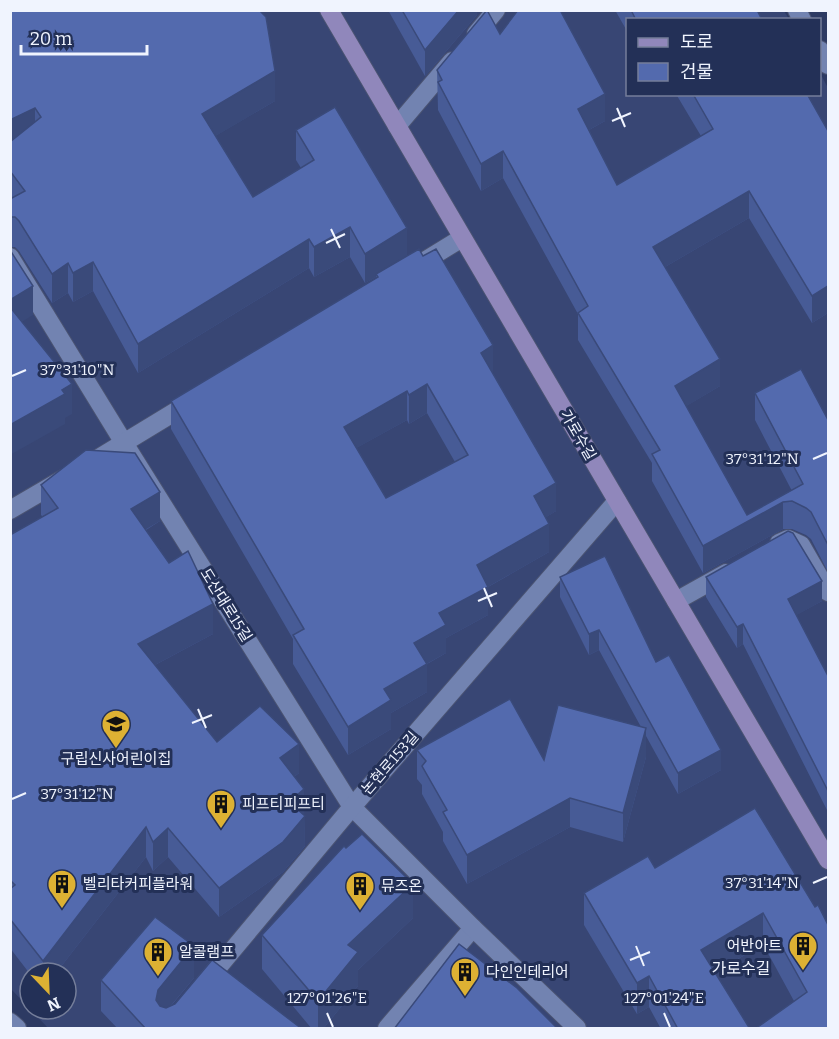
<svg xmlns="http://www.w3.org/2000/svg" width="839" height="1039" viewBox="0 0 839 1039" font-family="Bitter,'Noto Sans KR',serif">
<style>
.built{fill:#384674;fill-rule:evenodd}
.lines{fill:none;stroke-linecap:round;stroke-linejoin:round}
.lane-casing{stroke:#4a5372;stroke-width:20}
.street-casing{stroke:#4a5372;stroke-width:20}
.secondary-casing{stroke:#4a5372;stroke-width:20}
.lane{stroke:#7283b1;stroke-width:18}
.street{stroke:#7283b1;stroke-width:18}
.secondary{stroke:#9087bb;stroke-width:18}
.wall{fill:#475b96;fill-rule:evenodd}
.shaded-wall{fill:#3a4a7a}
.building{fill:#536aae;stroke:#3a4a7a;stroke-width:1.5;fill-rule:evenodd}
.ticks{fill:none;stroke:#f0f4fe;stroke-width:2}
.labels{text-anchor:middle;stroke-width:6;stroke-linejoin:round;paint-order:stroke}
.street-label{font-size:15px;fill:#f0f4fe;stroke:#233057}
.poi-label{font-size:15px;fill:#f0f4fe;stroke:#233057;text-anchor:start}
.neighbourhood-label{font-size:16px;fill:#f0f4fe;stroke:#233057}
.ticks-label{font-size:15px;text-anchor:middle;fill:#f0f4fe;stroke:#233057;stroke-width:6;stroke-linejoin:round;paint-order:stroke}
</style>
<rect width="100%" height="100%" fill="#2d3a63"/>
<path class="built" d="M11,11H784L789,19L628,20V94H820V73L828,88V1028H48L11,989ZM30,973H66V1009H30Z"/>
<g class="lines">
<g class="lane-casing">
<g id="lane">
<path d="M779,543L788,539L801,545L828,592"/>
<path d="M676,601L726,573"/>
<path d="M387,1028L473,928"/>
</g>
</g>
<g class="street-casing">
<g id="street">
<path d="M797,10L802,20"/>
<path d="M476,34L496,10"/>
<path d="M820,50L828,65"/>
<path d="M397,126L452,61"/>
<path d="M10,257L124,443L352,807L473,928L577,1028"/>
<path d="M418,265L462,238"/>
<path d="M89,464L191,402"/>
<path d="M10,510L63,479"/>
<path d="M205,983L352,807L617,501"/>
<path d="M10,1022L17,1028"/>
</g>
</g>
<g class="secondary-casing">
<path id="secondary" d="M329,10L828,860"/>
</g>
<use href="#lane" class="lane"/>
<use href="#street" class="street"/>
<use href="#secondary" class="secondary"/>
</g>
<g class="wall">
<path d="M10,10L275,101L215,136L253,197L301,168L296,160V130L407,256L493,374L556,511L546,517L549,552L488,587V615L446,638V653L427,664V692L391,713V729L348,755L293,664V639L171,429V401L376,279V277L365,283L350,257L314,277L309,268L138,373L93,291L73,302L68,293L52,303L19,251L15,247H10ZM427,413L455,462L386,498L356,448L407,420L409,424Z"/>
<path d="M388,10H477V15L425,76Z"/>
<path d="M615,10H757L762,20H627V31Z"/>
<path d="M500,34L605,121L589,130L617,185L701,136L676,94H807L828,131V313L812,323L749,218L665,267L720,386L686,406L747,515L792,491L755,420V393L828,420V572L811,539L806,535L792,529H783L703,573L652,481V463L578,340V314L503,178L481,191L438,110L437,70Z"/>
<path d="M41,485L160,521L146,530L213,634L155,665L217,742L299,773L294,777L304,815L305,846L283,872L219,917L168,857L153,871L146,857L56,973L30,974L10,948V535L43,517L41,515Z"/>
<path d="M560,577L656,662L721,770L678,794L646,736V757L623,842L570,827L467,884L443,841V832L422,794V785L417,779V750L544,760L641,727L599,650L589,655L560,597Z"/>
<path d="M706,577L822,601L796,615L828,676V812L743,644L737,648L706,597Z"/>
<path d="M655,868L815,907L828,1029L794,1001L763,944L715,973L750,1029H661L649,1007L637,1014L584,925V893Z"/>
<path d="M413,918L358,970V986L323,1029H312L262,969V935Z"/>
<path d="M194,978L171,1006L302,1029H118L101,1011V980Z"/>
</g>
<g class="shaded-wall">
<path d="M459,10H477V15L425,76V50Z"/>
<path d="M275,71V101L202,144V114Z"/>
<path d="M605,94V121L578,136V109Z"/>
<path d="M35,108V137L10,149V120Z"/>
<path d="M503,151V178L481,191V164Z"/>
<path d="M749,191V218L653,274V247Z"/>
<path d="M350,227V257L314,277V247Z"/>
<path d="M407,228V258L376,274V277L365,283V254Z"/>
<path d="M309,239V268L138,373V344Z"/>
<path d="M93,262V291L73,302V273Z"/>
<path d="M68,263V293L52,303V274Z"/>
<path d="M33,286V315L10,329V300Z"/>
<path d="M828,286V313L812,323V296Z"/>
<path d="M493,345V374L481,353Z"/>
<path d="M720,359V386L675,413V386Z"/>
<path d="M72,384V414L65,418V424L10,455V425Z"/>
<path d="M427,384V413L409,424V395Z"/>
<path d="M407,391V420L344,455V427Z"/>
<path d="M556,483V511L534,525V496Z"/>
<path d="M160,492V521L131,538V509Z"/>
<path d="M783,502V529L703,573V546Z"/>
<path d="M549,524V552L486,588L488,587V615L446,638V653L414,671V643L477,565Z"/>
<path d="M822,581V601L788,620V599Z"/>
<path d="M213,604V634L138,674V644Z"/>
<path d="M743,624V644L737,648V627Z"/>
<path d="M599,630V650L589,655V634Z"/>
<path d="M427,664V692L391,713V729L348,755V727L384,689Z"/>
<path d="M646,728V757L623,842V813Z"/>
<path d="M299,744V773L280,788V758Z"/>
<path d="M721,750V770L678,794V773Z"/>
<path d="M304,789L305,846L283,872L219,917V888L289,802Z"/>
<path d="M570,798V827L467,884V855Z"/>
<path d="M146,827V857L56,973H43V961Z"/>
<path d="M168,828V857L153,871V842Z"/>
<path d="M413,884V918L358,970V986L323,1029H318V1001L348,945Z"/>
<path d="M763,913V944L701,981V950Z"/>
<path d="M194,946V978L158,1021L156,1000L158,990Z"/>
<path d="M649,976V1007L637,1014V983Z"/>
</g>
<g class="building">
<path d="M10,10H259L266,17L275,71L202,114L253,197L314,160L296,130L335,107L407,228L365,254L350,227L314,247L309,239L138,344L93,262L73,273L68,263L52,274L19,221L15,217H10V199L25,191L10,171V142L41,117L35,108L10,120Z"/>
<path d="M402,10H459L425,50Z"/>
<path d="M487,10L500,34L518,10H560L605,94L578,109L617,185L713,129L693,94H807L828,131V286L812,296L749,191L653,247L720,359L675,386L747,515L803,484L755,393L801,369L828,420V545L811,512L806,508L792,501L783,502L703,546L652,454L660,450L578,313L588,306L503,151L481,164L438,82L442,80L437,70Z"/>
<path d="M631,10H757L762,20H636Z"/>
<path d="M419,249L423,256L436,249L493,345L481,353L556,483L534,496L549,524L477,565L488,587L439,613L446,625L414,643L427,664L384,689L391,700L348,727L293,635L304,629L171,401L378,277L376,274ZM427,384L468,455L386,498L344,427L407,391L409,395Z"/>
<path d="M10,250L33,286L10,300Z"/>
<path d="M10,307L72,384L62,390L65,394L10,425Z"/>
<path d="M86,450L135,453L160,492L131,509L169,563L188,551L213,604L138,644L217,742L260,706L299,744L280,758L304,789L289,802L305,816L283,842L219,888L168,828L153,842L146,827L43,961L10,919V889L15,885L10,880V535L58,508L41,485Z"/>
<path d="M788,531L793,533L822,581L788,599L828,676V791L743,624L737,627L706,577Z"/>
<path d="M605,556L656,662L669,655L721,750L678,773L599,630L589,634L560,577Z"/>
<path d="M510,699L544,760L558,705L646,728L623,813L570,798L467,855L443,812L447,810L422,766L426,761L417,750Z"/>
<path d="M755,808L815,907L818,905L828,925V1029H755L807,992L763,913L701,950L750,1029H678L649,976L637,983L584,893L648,856L655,868Z"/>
<path d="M362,834L413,884L348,945L358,952L318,1001L262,935L344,846L346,848Z"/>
<path d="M155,917L194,946L158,990L156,1000L160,1006L166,1008L175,1004L212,960L302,1029H146L101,980Z"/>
<path d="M459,944L517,988L558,1029H394Z"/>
</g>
<path class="ticks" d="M617,108L625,127M612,121L631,113M331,229L340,248M326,243L345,234M12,376L26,370M813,459L827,453M484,588L492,607M478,601L497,593M198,709L206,728M192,723L212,715M12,799L26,793M813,883L827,877M636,946L644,966M630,960L650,952M327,1013L333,1027M664,1013L670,1027"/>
<defs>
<g id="school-pin" transform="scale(1.5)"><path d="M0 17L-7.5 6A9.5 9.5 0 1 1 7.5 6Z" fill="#ddb133" stroke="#233057"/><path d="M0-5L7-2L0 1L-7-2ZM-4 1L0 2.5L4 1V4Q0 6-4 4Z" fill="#111"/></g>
<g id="building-pin" transform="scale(1.5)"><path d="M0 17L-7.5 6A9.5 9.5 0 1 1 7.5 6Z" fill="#ddb133" stroke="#233057"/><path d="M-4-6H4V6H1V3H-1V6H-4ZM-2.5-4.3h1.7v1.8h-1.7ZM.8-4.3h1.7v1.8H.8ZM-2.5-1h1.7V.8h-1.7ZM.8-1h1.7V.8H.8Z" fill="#111"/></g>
</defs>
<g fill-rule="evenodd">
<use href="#school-pin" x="116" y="724"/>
<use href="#building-pin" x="221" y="804"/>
<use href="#building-pin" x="62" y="884"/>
<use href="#building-pin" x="360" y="886"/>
<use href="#building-pin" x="803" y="946"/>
<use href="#building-pin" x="158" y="952"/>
<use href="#building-pin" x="465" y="972"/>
</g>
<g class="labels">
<g class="street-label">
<text transform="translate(578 435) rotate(60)" y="5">가로수길</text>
<text transform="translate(226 605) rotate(58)" y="5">도산대로15길</text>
<text transform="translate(390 763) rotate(-49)" y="5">논현로153길</text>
</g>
<g class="poi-label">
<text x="116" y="764" text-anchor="middle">구립신사어린이집</text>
<text x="242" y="809">피프티피프티</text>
<text x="83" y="889">벨리타커피플라워</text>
<text x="381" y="891">뮤즈온</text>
<text x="782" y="951" text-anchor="end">어반아트</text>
<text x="179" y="957">알콜램프</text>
<text x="486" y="977">다인인테리어</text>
</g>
<g class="neighbourhood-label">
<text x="741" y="974">가로수길</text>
</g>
</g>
<g class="ticks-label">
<text x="77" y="375">37°31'10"N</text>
<text x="762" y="464">37°31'12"N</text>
<text x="77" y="799">37°31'12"N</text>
<text x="762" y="888">37°31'14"N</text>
<text x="327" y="1003">127°01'26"E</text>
<text x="664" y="1003">127°01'24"E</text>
</g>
<rect width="839" height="1039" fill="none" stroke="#f0f4fe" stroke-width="24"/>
<rect x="626" y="18" width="195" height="78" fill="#233057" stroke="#757e9a" stroke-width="1.5"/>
<rect x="638" y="38" width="30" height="9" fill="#9087bb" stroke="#757e9a" stroke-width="1.5"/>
<text x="680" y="48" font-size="18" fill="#f0f4fe">도로</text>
<rect x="638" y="63" width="30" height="18" fill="#536aae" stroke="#757e9a" stroke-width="1.5"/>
<text x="680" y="78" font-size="18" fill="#f0f4fe">건물</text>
<g transform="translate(48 991) rotate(157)"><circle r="28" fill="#233057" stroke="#757e9a" stroke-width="1.5"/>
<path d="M0-4.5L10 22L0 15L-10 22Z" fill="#ddb133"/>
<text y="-9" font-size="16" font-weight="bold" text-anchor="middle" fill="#f0f4fe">N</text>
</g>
<path d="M21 45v9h126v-9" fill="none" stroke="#f0f4fe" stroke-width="3"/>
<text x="30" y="45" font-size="18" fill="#f0f4fe" stroke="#233057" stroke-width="4.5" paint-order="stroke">20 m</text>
</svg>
